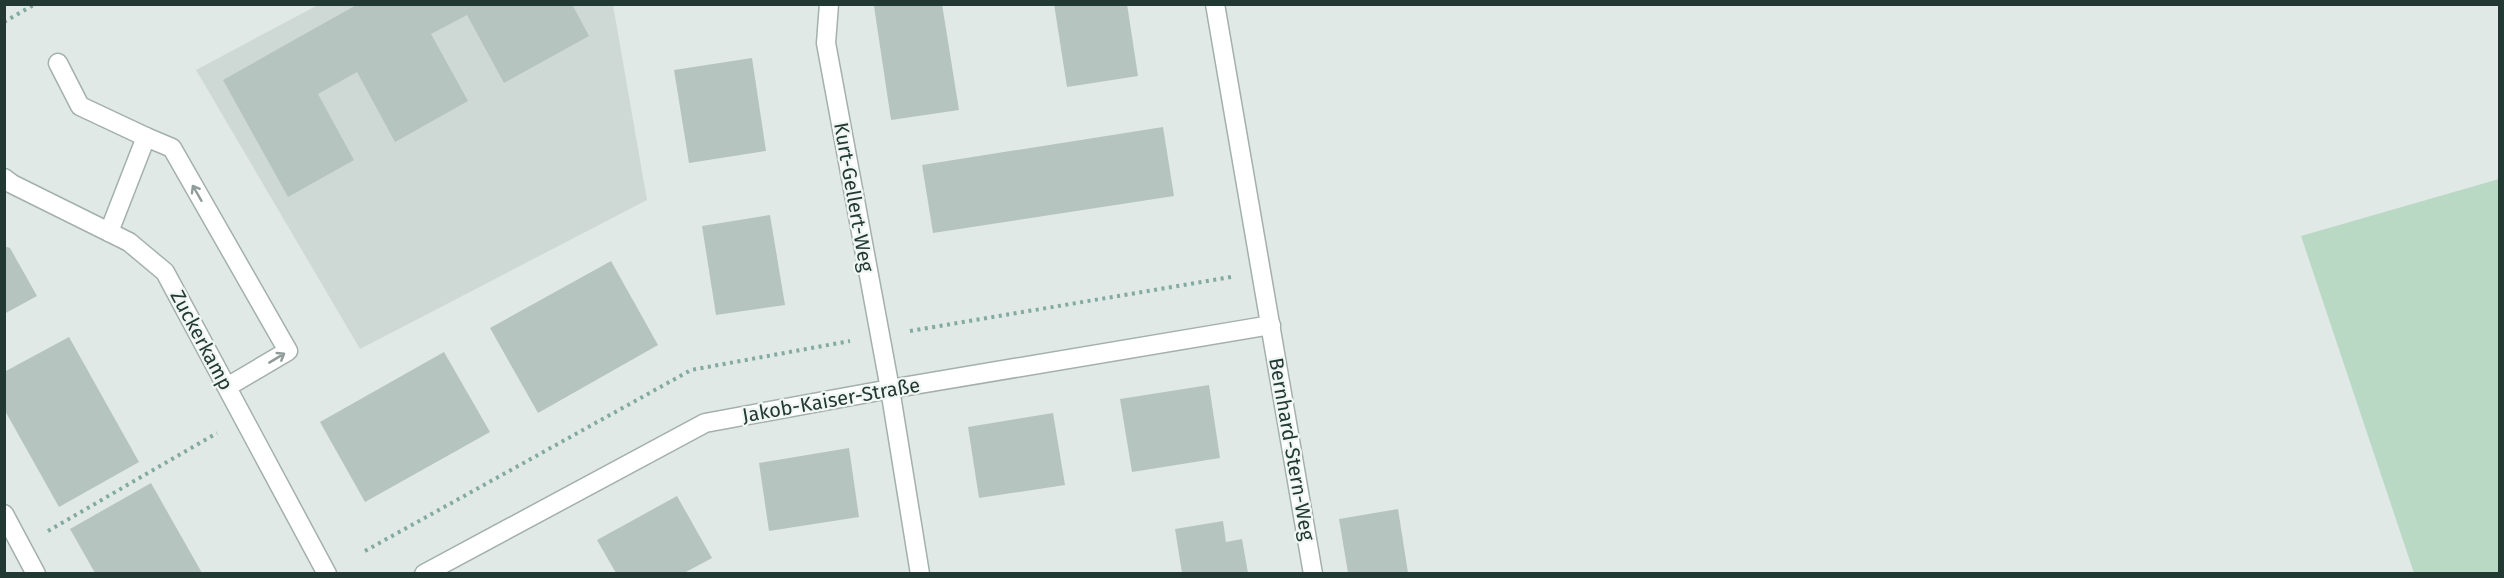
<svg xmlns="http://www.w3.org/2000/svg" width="2504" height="578" viewBox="0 0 2504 578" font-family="'Fira Sans',sans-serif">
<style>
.built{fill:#ced9d5}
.green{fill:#bad9c4}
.building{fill:#b5c4bf}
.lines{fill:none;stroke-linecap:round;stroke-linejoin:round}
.service-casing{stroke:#a3b0ad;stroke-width:21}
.minor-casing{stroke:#a3b0ad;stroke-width:21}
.path{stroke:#83aaa0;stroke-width:4;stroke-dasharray:3 4.5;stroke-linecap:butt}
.service{stroke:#fff;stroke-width:18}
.minor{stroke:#fff;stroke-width:18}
.oneway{stroke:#909c99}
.labels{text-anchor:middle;stroke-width:4.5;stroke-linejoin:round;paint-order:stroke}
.street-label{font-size:20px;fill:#223833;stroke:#f0f6f3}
</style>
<rect width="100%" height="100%" fill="#e0e9e6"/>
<path class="built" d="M318,5H613L647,200L360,349L196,70Z"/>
<path class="green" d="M2499,179V573H2414L2301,236Z"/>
<g class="building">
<path d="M358,4H572L589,36L504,83L467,15L431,34L468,101L395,142L357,72L318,94L354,160L288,197L223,80Z"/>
<path d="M886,4H942L959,110L891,120L874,6Z"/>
<path d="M1054,4H1127L1138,76L1067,87Z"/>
<path d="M752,58L766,151L689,163L674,70Z"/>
<path d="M1163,127L1174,196L933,233L922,165Z"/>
<path d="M770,215L785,305L716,315L702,226Z"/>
<path d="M4,246L10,248L37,296L4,314Z"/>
<path d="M611,261L658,345L538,413L490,328Z"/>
<path d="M69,337L139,462L59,507L4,409V372Z"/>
<path d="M444,352L490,432L365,502L320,422Z"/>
<path d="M1209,385L1220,458L1132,472L1120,399Z"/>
<path d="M1053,413L1065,485L979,498L968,427Z"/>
<path d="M849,448L859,517L769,531L759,463Z"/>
<path d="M151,483L202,573H95L70,529Z"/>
<path d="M677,496L712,558L684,573H616L597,540Z"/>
<path d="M1398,509L1408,573H1348L1339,519Z"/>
<path d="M1223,521L1226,542L1242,539L1248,573H1182L1175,529Z"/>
</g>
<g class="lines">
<g class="service-casing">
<g id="service">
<path d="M58,63L80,106L146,137"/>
<path d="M109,232L146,137L172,148L288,351L227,387"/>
</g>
</g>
<g class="minor-casing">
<g id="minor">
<path d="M829,4L826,43L890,389L920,574"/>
<path d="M1215,4L1313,574"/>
<path d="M4,178L12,184L129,242L165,272L327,574"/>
<path d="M4,514L36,574"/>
<path d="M424,574L705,423L890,389L1271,325"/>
</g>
</g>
<g class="path">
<path d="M4,22L35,4"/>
<path d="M910,331L1231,277"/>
<path d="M48,531L217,433"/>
<path d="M365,551L691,370L850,341"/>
</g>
<use href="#service" class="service"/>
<use href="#minor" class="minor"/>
</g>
<defs><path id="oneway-shaft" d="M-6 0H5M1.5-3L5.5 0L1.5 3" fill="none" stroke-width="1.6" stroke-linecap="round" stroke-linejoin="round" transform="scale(1.5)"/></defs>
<g class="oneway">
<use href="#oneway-shaft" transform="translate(197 193) rotate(-120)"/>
<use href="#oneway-shaft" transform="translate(277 358) rotate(-31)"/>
</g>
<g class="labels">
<g class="street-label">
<text transform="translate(854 197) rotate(80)" y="7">Kurt-Gellert-Weg</text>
<text transform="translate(202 340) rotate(62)" y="7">Zuckerkamp</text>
<text transform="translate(831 400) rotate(-10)" y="7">Jakob-Kaiser-Straße</text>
<text transform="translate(1292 449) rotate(80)" y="7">Bernhard-Stern-Weg</text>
</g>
</g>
<rect width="2504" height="578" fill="none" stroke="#223833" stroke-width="12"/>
</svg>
